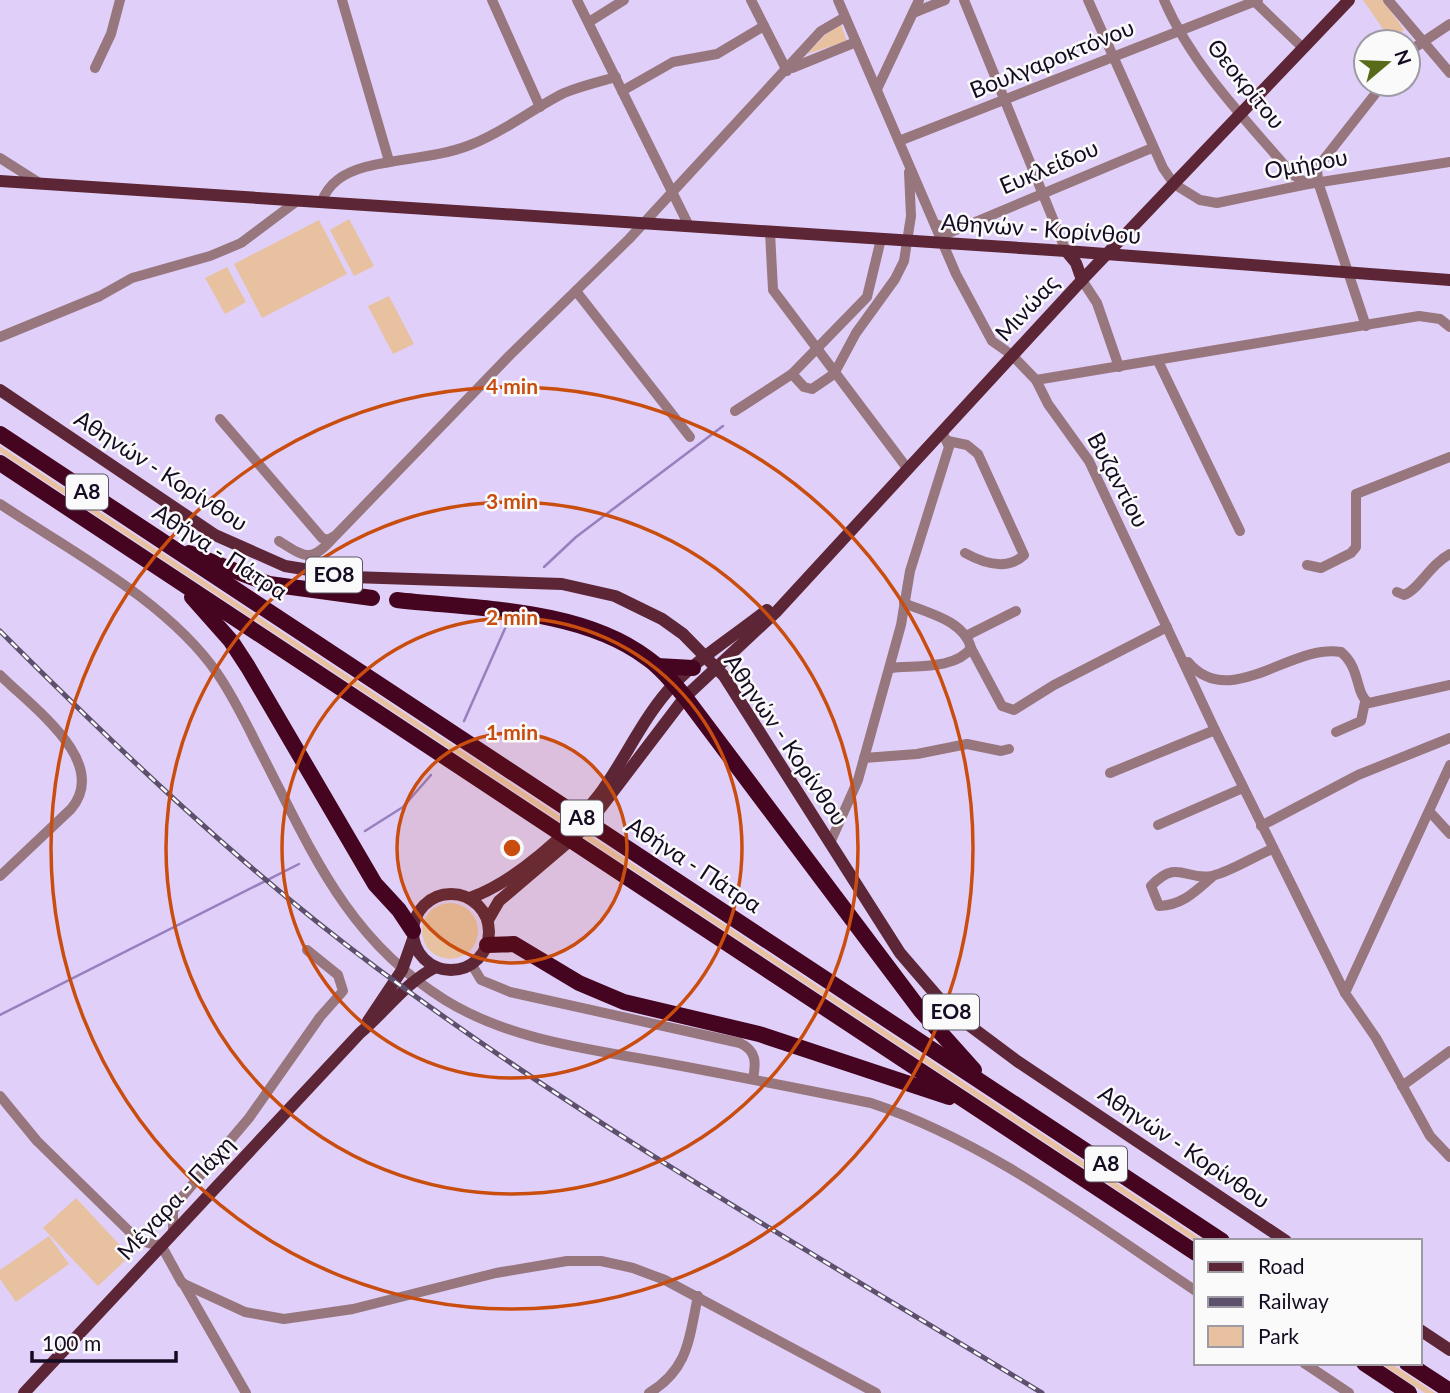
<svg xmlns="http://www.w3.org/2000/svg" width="1450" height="1393" viewBox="0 0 1450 1393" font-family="Lato,sans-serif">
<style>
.green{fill:#e8c1a0}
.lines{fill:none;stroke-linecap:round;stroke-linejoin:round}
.stream{stroke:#987fbe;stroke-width:2.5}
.minor{stroke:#98767e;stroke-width:10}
.major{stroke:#5d2637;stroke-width:12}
.highway{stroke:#45041f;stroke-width:16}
.rail-casing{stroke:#5c506d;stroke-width:5}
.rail{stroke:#fafafa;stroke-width:2.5;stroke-dasharray:8;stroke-linecap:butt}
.ring{fill:none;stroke:#c84d0f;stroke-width:3.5}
.labels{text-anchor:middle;stroke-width:5;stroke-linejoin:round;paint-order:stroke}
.shield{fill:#fafafa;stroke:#5a5363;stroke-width:2}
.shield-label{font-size:21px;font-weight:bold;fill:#150b22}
.street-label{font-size:23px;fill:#150b22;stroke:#fafafa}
.centre{fill:#c84d0f;stroke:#fafafa;stroke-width:3.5}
.ring-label{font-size:21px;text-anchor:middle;font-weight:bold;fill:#c84d0f;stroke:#fafafa;stroke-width:5;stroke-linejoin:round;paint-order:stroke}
</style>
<rect width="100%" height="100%" fill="#e0d0f9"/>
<g class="green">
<path d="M1363,0H1383L1404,30L1390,39Z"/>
<path d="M841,25L847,41L807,54L826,34Z"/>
<path d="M349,219L374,266L354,276L330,230Z"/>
<path d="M319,220L347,274L262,318L234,264Z"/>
<path d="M227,267L246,302L225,314L205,278Z"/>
<path d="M389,296L414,344L393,354L368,306Z"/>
<path d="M0,446L1204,1241L1196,1242L0,452Z"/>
<circle cx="450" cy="931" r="28"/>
<path d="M76,1198L130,1256L98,1286L43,1228Z"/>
<path d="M49,1236L69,1264L16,1302L0,1279V1270Z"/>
<path d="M1380,1363H1390L1435,1393H1425Z"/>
</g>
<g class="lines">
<g class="stream">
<path d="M544,567L576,537L723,426"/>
<path d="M464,721L507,624"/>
<path d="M365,831L403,807L431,775"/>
<path d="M0,1015L299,864"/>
</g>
<g class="minor">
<path d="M342,0L389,161"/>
<path d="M492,0L540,107"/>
<path d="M577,0L689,226"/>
<path d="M751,0L787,71"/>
<path d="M838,0L956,274L992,341L1012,355L1036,380L1048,404L1089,461L1215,730L1345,993"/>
<path d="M964,0L1066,251"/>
<path d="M1088,0L1163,168L1174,184L1200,200L1217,203L1308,184L1450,162"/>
<path d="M1164,0C1193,67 1246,120 1293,175L1308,184"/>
<path d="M1253,0L1303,48"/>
<path d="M1388,0L1450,73"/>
<path d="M913,13L945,0"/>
<path d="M589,22L624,0"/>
<path d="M1408,52L1450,24"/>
<path d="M95,68L111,34L120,0"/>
<path d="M792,68L856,42"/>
<path d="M877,89L919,0"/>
<path d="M622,91L673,62L717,54L764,26"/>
<path d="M899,141L1258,0"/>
<path d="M0,158L41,184"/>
<path d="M321,203C329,182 344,173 365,167C399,158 437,158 470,145C504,132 532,109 564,93C581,86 598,82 616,77"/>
<path d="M939,225L944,233H949L1152,148"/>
<path d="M770,232L773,290L907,468"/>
<path d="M1082,280L1097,303L1119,367"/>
<path d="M576,291L690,437"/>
<path d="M1366,326L1318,182L1317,168L1383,84"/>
<path d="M0,337L100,296L132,278L210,256L241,243L297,201"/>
<path d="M1158,361L1240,531"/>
<path d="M792,374L867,297L881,239"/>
<path d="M1036,380L1419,316L1440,319L1450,327"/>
<path d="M735,411L792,374L804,387L812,389L834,374L856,333L895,279L904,261L911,216L909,172"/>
<path d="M220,419L322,538L328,540L336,535L510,355L629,239L821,31L845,17"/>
<path d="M948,441L967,445L978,454L1024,555C1007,571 983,563 965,553"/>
<path d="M0,504C71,551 168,602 217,673C233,696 245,721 258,747C310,847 345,938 445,1000C510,1040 588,1049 660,1062C731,1075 801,1089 871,1103C990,1143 1092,1222 1196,1291"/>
<path d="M279,541C306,558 311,563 334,537"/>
<path d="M1307,565L1321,568L1351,553L1356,547V494L1450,457"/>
<path d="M1397,592L1404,595C1419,590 1429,565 1450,554"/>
<path d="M966,636L1016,611"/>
<path d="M971,648L1002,706L1014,710L1054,685L1167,627"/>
<path d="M1188,662C1230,712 1291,643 1341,652C1361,668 1355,695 1369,703L1450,685"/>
<path d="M890,668C915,665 955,670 971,648C964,620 927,613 904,603"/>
<path d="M0,675C31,706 111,762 71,809L0,876"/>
<path d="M1336,732L1361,721L1365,702"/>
<path d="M864,758L917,754L967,744L1001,751L1009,749"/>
<path d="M1450,765L1345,993L1376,1038L1430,1136L1450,1157"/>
<path d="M1110,773L1215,730"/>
<path d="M1430,812L1450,834"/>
<path d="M1158,825L1243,788"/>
<path d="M1261,826L1358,775L1450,738"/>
<path d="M830,843L858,780L901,625L910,571L949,447L942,431"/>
<path d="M1213,876C1196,891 1183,905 1159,906L1151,886C1178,858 1185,881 1212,876C1232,871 1253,857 1272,849"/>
<path d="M472,965L481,980L510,992L740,1043C757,1051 756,1063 753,1079"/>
<path d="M1402,1086L1450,1051"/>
<path d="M0,1096L37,1141L132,1234L148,1243L161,1245L182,1283L245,1312L284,1319L353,1309L496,1273L567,1261H601L633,1268L665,1280L876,1393"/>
<path d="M173,1232V1211L182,1197L249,1118L320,1017L343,991L338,975L307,950"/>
<path d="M183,1283L246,1393"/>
<path d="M1304,1363L1349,1393"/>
<path d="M649,1393C689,1369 689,1338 698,1296"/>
</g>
<g class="major">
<path d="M0,181L1066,251L1450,280"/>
<path d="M1066,251L1076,263L1082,280"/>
<path d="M0,390L215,535L285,566L352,577L562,584L615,596L662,619L683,634L724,676L900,953L950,1011L1017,1061L1286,1241"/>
<circle cx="451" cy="932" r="38"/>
<path d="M470,898C515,882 570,833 599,795C625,760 644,715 674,684C701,656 737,634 767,610"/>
<path d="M488,920L499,901L586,827L685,697L777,611L1082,280L1349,0"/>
<path d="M368,1021L402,970L413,939"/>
<path d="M1420,1330L1450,1350"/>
<path d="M24,1393L360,1033C386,1011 406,982 436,967"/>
</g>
<g class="highway">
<path d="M0,434L1222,1241"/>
<path d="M0,463L1196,1253"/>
<path d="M189,553L269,584L372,598"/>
<path d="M192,597L231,641L248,667L375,884L399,910L413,931"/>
<path d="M397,600C477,609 581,608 647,658C662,668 673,683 685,697L921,1011L974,1070"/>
<path d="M657,666L693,668"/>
<path d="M487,945L514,944L579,983L624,1002L759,1034L949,1097"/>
<path d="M1364,1363L1409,1393"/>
<path d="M1407,1363L1450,1391"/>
</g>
<g class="rail-casing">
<path id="rail" d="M0,631C120,751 242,868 378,969C589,1126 818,1256 1042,1393"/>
</g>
<use href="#rail" class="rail"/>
</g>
<circle cx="512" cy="848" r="115" fill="#c84d0f" fill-opacity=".12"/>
<g class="ring">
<circle cx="512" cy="848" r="115"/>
<circle cx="512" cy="848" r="230"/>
<circle cx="512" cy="848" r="346"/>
<circle cx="512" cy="848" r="461"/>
</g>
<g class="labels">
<g class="shield">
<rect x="66" y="474.5" width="42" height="35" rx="5"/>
<rect x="306" y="557.5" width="56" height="35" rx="5"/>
<rect x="561" y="800.5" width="42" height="35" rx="5"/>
<rect x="923" y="994.5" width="56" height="35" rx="5"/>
<rect x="1085" y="1146.5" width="42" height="35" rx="5"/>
</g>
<g class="shield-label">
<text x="87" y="499">Α8</text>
<text x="334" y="582">ΕΟ8</text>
<text x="582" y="825">Α8</text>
<text x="951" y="1019">ΕΟ8</text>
<text x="1106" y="1171">Α8</text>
</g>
<g class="street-label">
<text transform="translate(1052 59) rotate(-22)" y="8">Βουλγαροκτόνου</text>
<text transform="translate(1246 84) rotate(51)" y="8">Θεοκρίτου</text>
<text transform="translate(1306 164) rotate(-10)" y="8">Ομήρου</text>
<text transform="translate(1049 167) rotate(-23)" y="8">Ευκλείδου</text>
<text transform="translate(1041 229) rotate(4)" y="8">Αθηνών - Κορίνθου</text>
<text transform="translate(1027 308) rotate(-47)" y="8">Μινώας</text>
<text transform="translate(161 471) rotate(33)" y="8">Αθηνών - Κορίνθου</text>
<text transform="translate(1118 480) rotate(62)" y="8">Βυζαντίου</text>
<text transform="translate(220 552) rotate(33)" y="8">Αθήνα - Πάτρα</text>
<text transform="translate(786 740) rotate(56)" y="8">Αθηνών - Κορίνθου</text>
<text transform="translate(694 865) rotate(33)" y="8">Αθήνα - Πάτρα</text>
<text transform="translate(1184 1147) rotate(34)" y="8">Αθηνών - Κορίνθου</text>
<text transform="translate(176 1198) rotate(-47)" y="8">Μέγαρα - Πάχη</text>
</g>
</g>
<circle cx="512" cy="848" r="10" class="centre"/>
<g class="ring-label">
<text x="512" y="394">4 min</text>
<text x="512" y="509">3 min</text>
<text x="512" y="625">2 min</text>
<text x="512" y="740">1 min</text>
</g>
<rect x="1194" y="1239" width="228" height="126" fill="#fafafa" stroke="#9e9aa4" stroke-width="2"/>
<rect x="1208" y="1262" width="35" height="10" fill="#5d2637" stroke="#9e9aa4" stroke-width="2"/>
<text x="1258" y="1274" font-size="21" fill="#150b22">Road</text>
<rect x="1208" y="1297" width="35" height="10" fill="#5c506d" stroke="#9e9aa4" stroke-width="2"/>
<text x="1258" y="1309" font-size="21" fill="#150b22">Railway</text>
<rect x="1208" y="1326" width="35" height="21" fill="#e8c1a0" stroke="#9e9aa4" stroke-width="2"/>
<text x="1258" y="1344" font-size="21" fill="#150b22">Park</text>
<g transform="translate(1387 63) rotate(71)"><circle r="33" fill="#fafafa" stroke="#9e9aa4" stroke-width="2"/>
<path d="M0-5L12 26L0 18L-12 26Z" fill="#576b18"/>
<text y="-10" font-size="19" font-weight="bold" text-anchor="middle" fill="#150b22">N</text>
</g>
<path d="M32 1351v10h144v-10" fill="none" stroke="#150b22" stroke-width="3.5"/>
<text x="42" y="1351" font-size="21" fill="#150b22" stroke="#fafafa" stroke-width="5" paint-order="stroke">100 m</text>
</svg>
